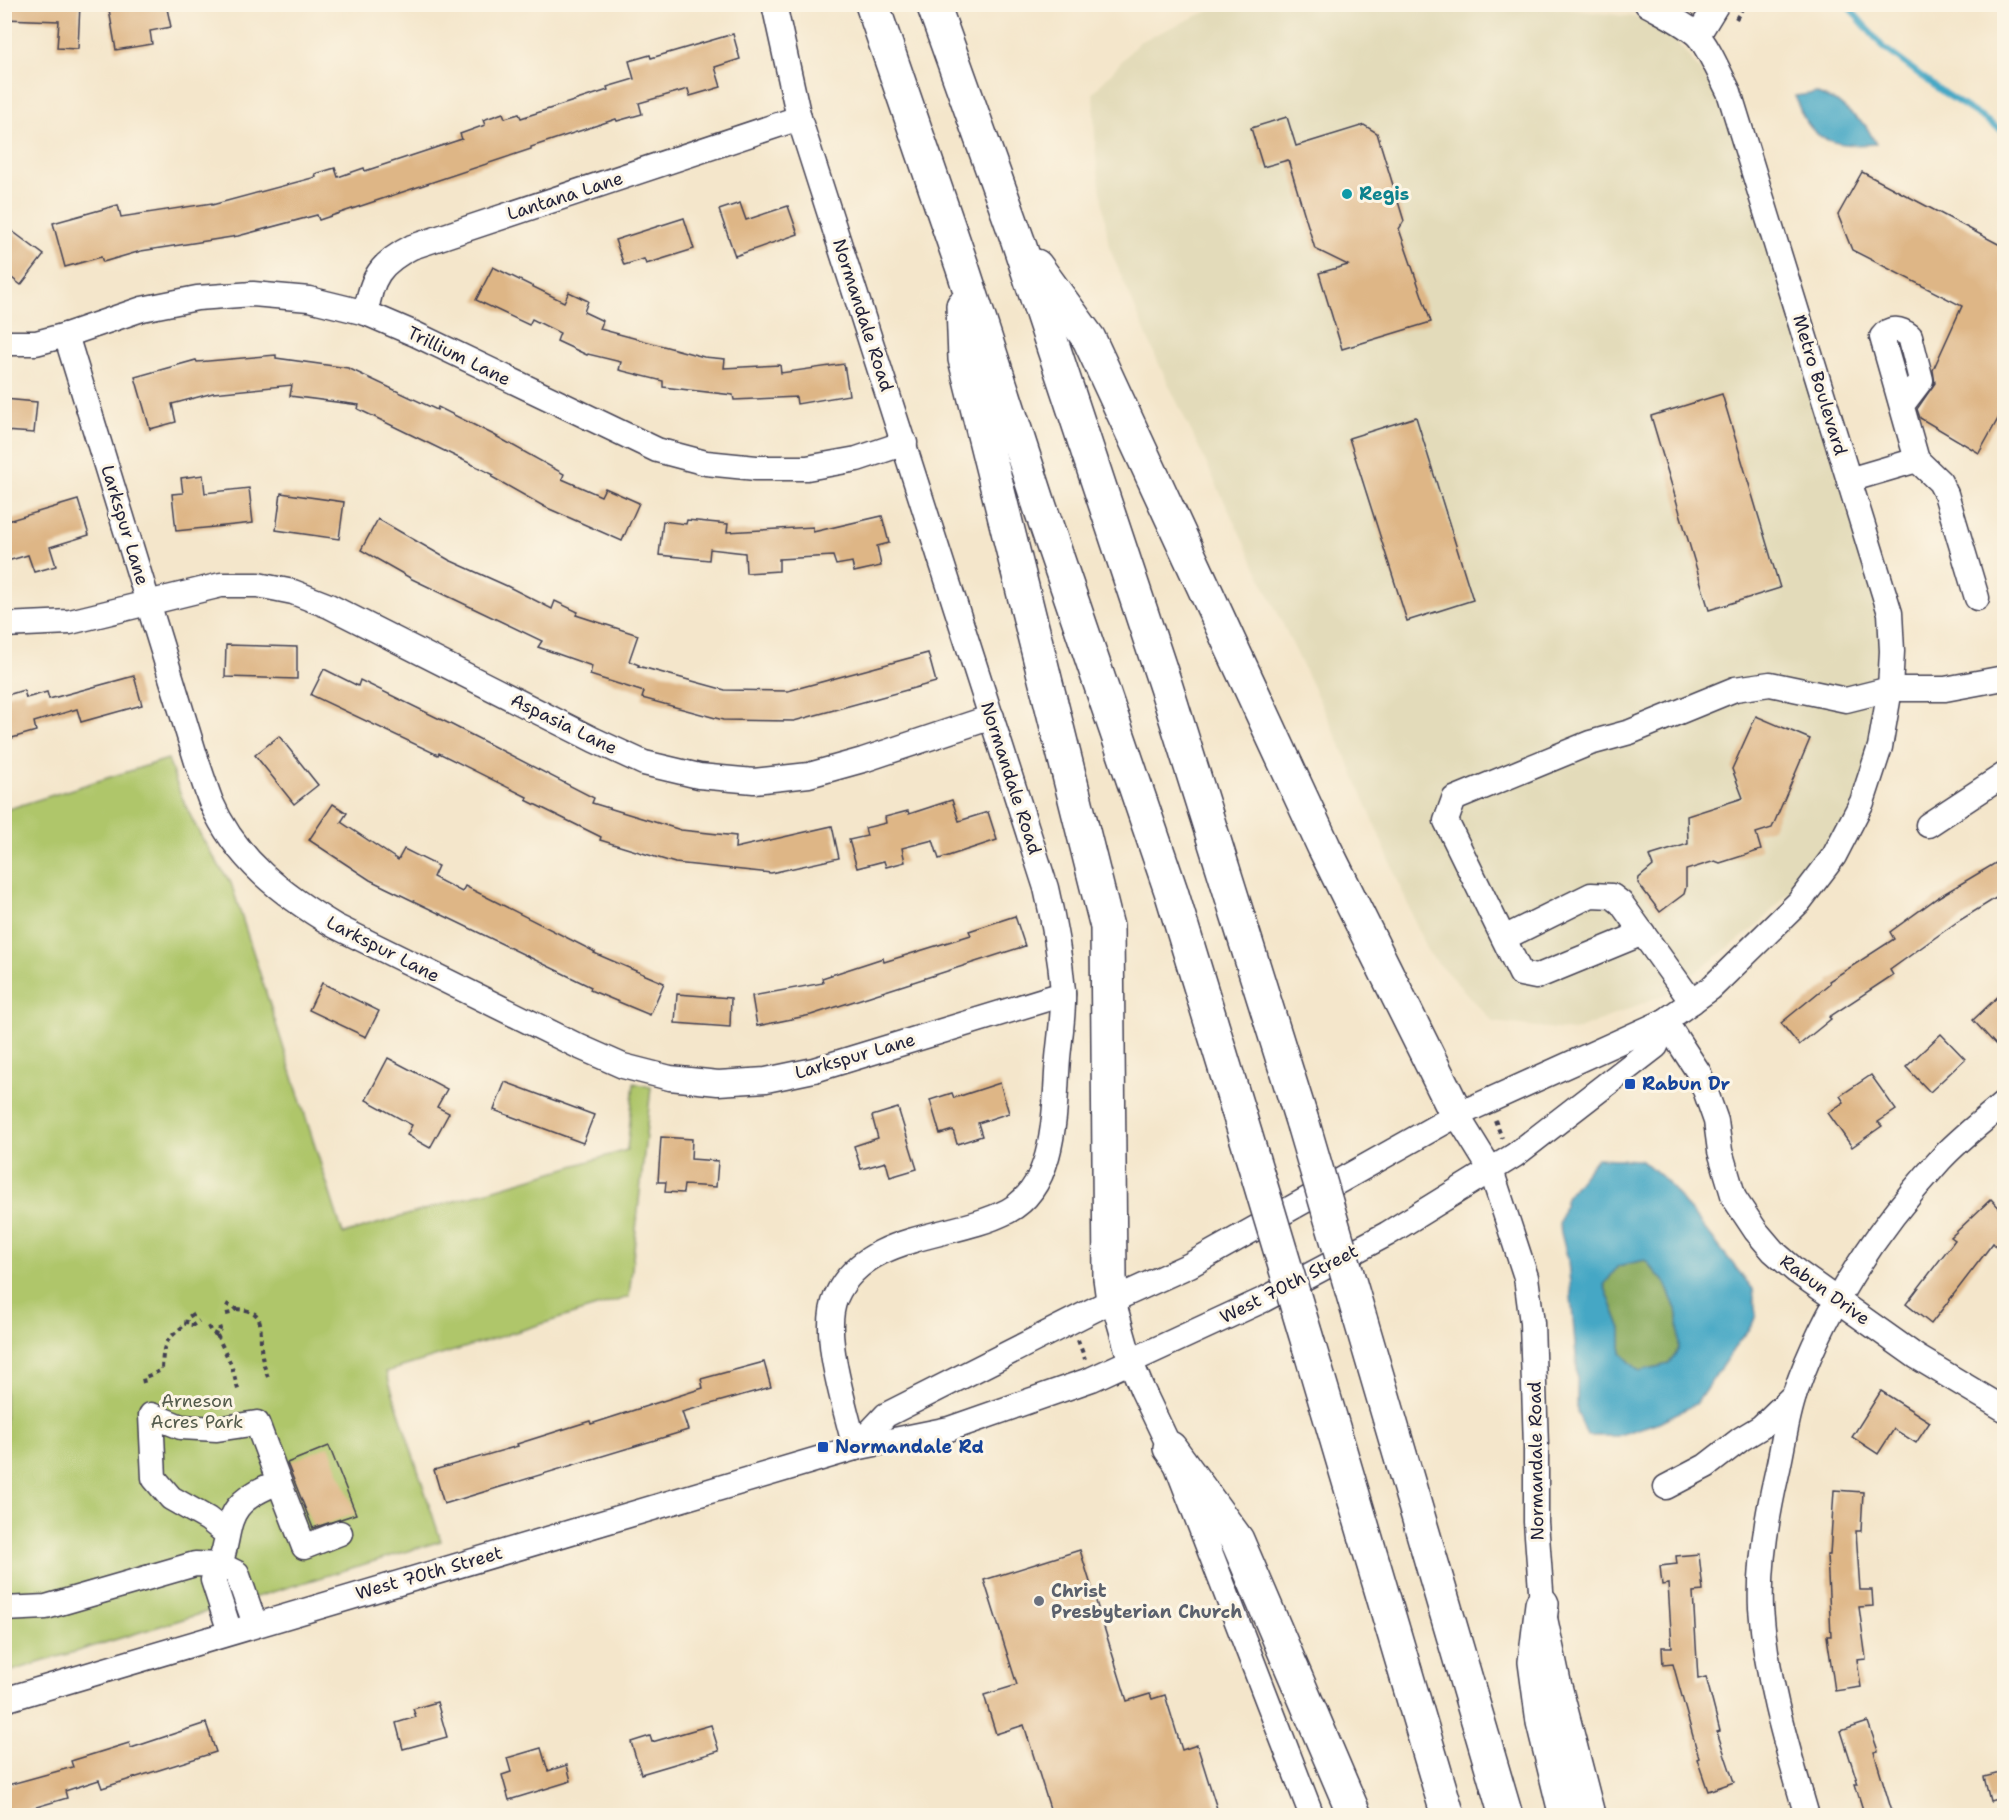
<svg xmlns="http://www.w3.org/2000/svg" width="2009" height="1820" viewBox="0 0 2009 1820" font-family="'Shantell Sans',sans-serif">
<style>
.built{fill:#e3dbba}
.green{fill:#afc66b;stroke:#687453;stroke-width:1.5}
.forest{fill:#8bab5f;stroke:#56664d;stroke-width:1.5}
.water{fill:#45a7c5;stroke:#346480;stroke-width:1.5;fill-rule:evenodd}
.lines{fill:none;stroke-linecap:round;stroke-linejoin:round}
.stream{stroke:#45a7c5;stroke-width:6}
.building{fill:#deb686}
.minor-casing{stroke:#423f51;stroke-width:27}
.highway-casing{stroke:#423f51;stroke-width:36}
.path{stroke:#423f51;stroke-width:4;stroke-dasharray:4.5 4.5;stroke-linecap:butt}
.minor{stroke:#fff;stroke-width:24}
.highway{stroke:#fff;stroke-width:33}
.highway-bridge-casing{stroke:#423f51;stroke-width:36;stroke-linecap:butt}
.highway-bridge{stroke:#fff;stroke-width:33}
.culture-dot{fill:#0f9aa8;stroke:#fcf5e5;stroke-width:2}
.transit-dot{fill:#1a4fb4;stroke:#fcf5e5;stroke-width:2}
.worship-dot{fill:#6b7280;stroke:#fcf5e5;stroke-width:2}
.labels{text-anchor:middle;stroke-width:6;stroke-linejoin:round;paint-order:stroke}
.culture-label{font-size:18px;font-weight:bold;fill:#0d838f;stroke:#fcf5e5;text-anchor:start}
.street-label{font-size:18px;fill:#22223b;stroke:#fcf5e5}
.transit-label{font-size:18px;font-weight:bold;fill:#164399;stroke:#fcf5e5;text-anchor:start}
.park-label{font-size:18px;fill:#535b4c;stroke:#fcf5e5}
.worship-label{font-size:18px;font-weight:bold;fill:#5b616d;stroke:#fcf5e5;text-anchor:start}
</style>
<rect width="100%" height="100%" fill="#fcf5e5"/>
<filter id="ink" filterUnits="userSpaceOnUse"><feTurbulence type="fractalNoise" baseFrequency=".0167" numOctaves="2"/><feDisplacementMap in="SourceGraphic" scale="12" xChannelSelector="R" yChannelSelector="G"/><feConvolveMatrix kernelMatrix="1 2 1 2 8 2 1 2 1" color-interpolation-filters="sRGB"/></filter>
<filter id="wash" filterUnits="userSpaceOnUse"><feTurbulence type="fractalNoise" baseFrequency=".008" numOctaves="4" result="noise"/><feDisplacementMap in="SourceGraphic" scale="24" xChannelSelector="R" yChannelSelector="G"/><feGaussianBlur stdDeviation="1.35" result="paint"/><feColorMatrix in="noise" values="0 0 0 0 0 0 0 0 0 0 0 0 0 0 0 0 0 1.4 0 .05"/><feComposite in="paint" operator="in"/></filter>
<g filter="url(#wash)">
<rect width="100%" height="100%" fill="#f4e6cb"/>
<path class="built" d="M1230,4H1524L1659,20L1723,99L1894,659L1882,746L1830,850L1757,926L1670,992L1574,1031L1493,1022L1427,951L1350,765L1158,362L1109,247L1096,158L1093,93L1139,42L1219,6Z"/>
<path class="green" d="M168,759C182,805 203,844 231,883L343,1234L627,1150L634,1083L651,1087L629,1297L386,1372L441,1541L5,1673V810Z"/>
<path class="forest" d="M1645,1260L1665,1283L1678,1314L1679,1348L1669,1364L1639,1371L1621,1353V1329L1604,1285L1618,1266Z"/>
<g class="water">
<path d="M1815,93L1837,102L1866,126L1876,144C1831,147 1809,142 1795,96Z"/>
<path d="M1597,1158L1639,1160L1648,1165L1667,1182L1753,1289L1756,1315L1752,1325L1739,1341L1696,1404L1659,1422L1617,1436H1587L1577,1411V1368L1568,1260L1559,1225L1566,1197ZM1645,1260L1665,1283L1678,1314L1679,1348L1669,1364L1639,1371L1621,1353V1329L1604,1285L1618,1266Z"/>
</g>
<g class="lines">
<path class="stream" d="M1846,4L1883,47L1944,93L2004,132"/>
</g>
<g id="blocks">
<g class="building">
<path d="M4,4H80L78,49L57,48L59,21L4,19Z"/>
<path d="M108,4H166L171,27L150,31L152,44L116,50Z"/>
<path d="M733,34L740,59L715,67L721,87L690,96L688,89L639,103L642,114L617,121L616,119L531,147V149L319,220L317,215L238,236L141,251L103,262L101,257L65,267L53,223L118,205L121,217L212,203V205L316,177L315,174L335,168L338,177L364,168L365,171L462,139L460,134L485,125L483,120L503,113L505,118L519,114L521,118L608,90L607,87L634,79L629,61L650,55L651,58Z"/>
<path d="M1287,117L1296,146L1364,125L1377,133L1404,221L1399,229L1431,322L1342,349L1319,273L1348,265L1315,249L1288,160L1263,167L1251,128Z"/>
<path d="M1862,172L2004,247V408L1979,453L1920,418L1917,409L1935,383L1933,370L1962,306L1852,250L1838,215Z"/>
<path d="M740,203L746,220L788,206L798,234L735,256L719,210Z"/>
<path d="M684,218L694,249L646,264L644,259L624,265L615,240Z"/>
<path d="M4,225L44,255L21,285L4,272Z"/>
<path d="M493,267L564,302L569,292L588,301L584,312L603,321L600,329L704,357L725,359L724,368L780,365L781,373L844,364L849,395L797,404L796,397L734,400L733,395L663,387V381L619,370L621,362L588,354L587,355L557,341L560,333L532,319L529,325L476,300Z"/>
<path d="M276,355V358L348,368L437,410L438,407L494,435L564,474L562,479L601,496L605,488L639,503L622,541L545,507L492,477L494,475L358,409L359,405L290,396L292,385L213,393L172,404L176,422L150,429L135,377L196,360L197,362Z"/>
<path d="M1722,394L1780,588L1709,610L1651,416Z"/>
<path d="M4,399L37,402L34,433L4,431Z"/>
<path d="M1416,417L1473,600L1407,621L1349,438Z"/>
<path d="M203,475L205,493L249,488L253,523L176,531L172,494L183,493L181,478Z"/>
<path d="M281,493L344,502L339,539L276,530Z"/>
<path d="M78,500L89,535L50,547L56,566L34,572L28,555L4,562V522Z"/>
<path d="M882,516L889,543L877,546L881,566L854,572L852,562L836,565L833,556L779,559V571L746,573L745,553L710,549L709,560L659,555L663,521L686,524L687,520L728,524L727,532L813,527V532Z"/>
<path d="M378,519L449,560L507,586L552,609L555,601L578,612L576,615L638,635L629,661L639,665L638,666L725,690L788,691L928,653L936,682L794,721L723,720L642,698L644,692L590,675L592,666L538,647L542,641L412,579L361,550Z"/>
<path d="M226,645L297,647V679L225,677Z"/>
<path d="M324,669L358,686L360,680L450,724L594,798L592,803L681,830L736,836L735,848L832,826L839,858L771,873L675,863L600,840L601,837L526,800L527,797L439,753L438,755L311,695Z"/>
<path d="M134,676L142,705L81,722L77,709L34,722L36,731L12,738L9,727L4,728V696L24,690L26,698L47,692L49,699Z"/>
<path d="M1756,716L1810,739L1772,828L1756,833L1761,850L1720,863L1715,861L1686,870V887L1684,894L1660,912L1638,883L1639,878L1653,866L1649,856L1688,844L1687,816L1743,798L1732,769Z"/>
<path d="M279,736L318,785L294,804L255,755Z"/>
<path d="M952,800L959,821L988,812L997,840L939,859L933,840L902,848L905,862L886,867L884,861L857,868L849,840L867,836L865,828L886,823L885,817L908,811L909,814Z"/>
<path d="M333,804L347,813L341,822L398,860L404,849L438,866L433,877L462,892L465,886L595,952L594,953L664,983L650,1015L590,990L591,987L370,880L309,840Z"/>
<path d="M2004,858V893L1957,922L1890,970L1893,975L1829,1017L1831,1019L1799,1045L1781,1023L1830,983L1829,981L1894,939L1890,932L1937,898Z"/>
<path d="M1015,916L1025,946L811,1015L757,1026L752,996L823,983L822,978L883,958L884,962L971,935L969,931Z"/>
<path d="M322,983L379,1011L366,1037L309,1010Z"/>
<path d="M2004,991V1037L1996,1045L1973,1020Z"/>
<path d="M677,994L731,998L730,1027L675,1023Z"/>
<path d="M1941,1034L1965,1059L1930,1092L1906,1067Z"/>
<path d="M388,1058L447,1089L437,1107L449,1113L430,1148L407,1135L412,1125L366,1100Z"/>
<path d="M1871,1075L1896,1110L1878,1122L1882,1126L1852,1147L1828,1113L1844,1102L1840,1096Z"/>
<path d="M505,1082L594,1115L583,1143L494,1110Z"/>
<path d="M1000,1083L1009,1113L978,1123L982,1136L957,1144L953,1130L940,1134L930,1100L952,1093L954,1098Z"/>
<path d="M898,1108L917,1169L890,1177L886,1162L861,1169L854,1146L878,1138L872,1116Z"/>
<path d="M661,1137L692,1139L691,1159L718,1161L716,1187L684,1185L683,1193L665,1192L666,1182H658Z"/>
<path d="M1991,1199L2004,1213V1255L1993,1243L1931,1324L1906,1304L1955,1240L1951,1237Z"/>
<path d="M764,1362L771,1387L682,1412L688,1430L444,1504L434,1470L518,1446L517,1444L590,1421L591,1424L703,1388L701,1379Z"/>
<path d="M1881,1391L1930,1422L1916,1443L1894,1429L1878,1454L1852,1437Z"/>
<path d="M329,1446L356,1514L313,1528L287,1463Z"/>
<path d="M1834,1490L1863,1492L1861,1531H1856L1860,1590H1872L1873,1606L1859,1607L1866,1659L1857,1660L1861,1687L1835,1691L1827,1636H1831L1827,1555H1830Z"/>
<path d="M1080,1550L1127,1701L1150,1694L1152,1699L1165,1695L1182,1750L1197,1745L1219,1815H1052L1024,1725L996,1734L984,1695L1017,1685L984,1580Z"/>
<path d="M1699,1554L1703,1591L1693,1592L1698,1679L1706,1677L1720,1731L1717,1732L1734,1782L1708,1791L1697,1759L1699,1758L1673,1664L1663,1665L1662,1647H1672L1668,1584L1662,1585L1660,1566L1677,1564L1676,1556Z"/>
<path d="M437,1702L447,1737L403,1749L396,1723L416,1717L413,1709Z"/>
<path d="M1868,1722L1878,1751L1874,1752L1893,1815H1870L1869,1811L1864,1813L1855,1784H1858L1841,1731Z"/>
<path d="M206,1723L216,1752L102,1788L99,1780L65,1791L67,1798L26,1810L27,1815H4V1786L73,1767L71,1761L129,1743L131,1748Z"/>
<path d="M711,1725L719,1751L641,1774L631,1742L650,1736L652,1742Z"/>
<path d="M541,1748L548,1771L567,1765L571,1781L509,1800L502,1775L511,1772L507,1758Z"/>
<path d="M2004,1772V1797L1990,1801L1984,1777Z"/>
</g>
</g>
</g>
<g filter="url(#ink)">
<use href="#blocks" fill-opacity="0" stroke="#423f51" stroke-width="1.5"/>
<g class="lines">
<g class="minor-casing">
<g id="minor">
<path d="M774,4L799,118L1046,888C1054,922 1060,956 1063,991C1064,1013 1060,1036 1058,1058C1054,1106 1058,1185 1008,1211C952,1240 865,1232 836,1297C820,1333 846,1409 855,1448"/>
<path d="M1698,35L1717,4"/>
<path d="M366,313C371,278 380,263 412,247L799,118"/>
<path d="M66,335L197,762C202,776 206,789 211,802C236,860 283,895 335,926L580,1047L623,1066L670,1078L718,1083L766,1080L814,1070L1063,994"/>
<path d="M4,343H36L66,335L142,309L197,298L253,294L309,299L366,313L415,334L657,450L706,463L756,468H807L857,459L905,443"/>
<path d="M1917,460L1940,482L1946,494L1977,598"/>
<path d="M1849,480L1917,460L1882,337C1890,326 1901,329 1910,336L1921,380L1902,405"/>
<path d="M4,625L70,622L221,585H258L293,592L329,606L594,740L644,763L699,776L754,781L809,775L863,760L992,717"/>
<path d="M1928,825L2004,775"/>
<path d="M1643,933L1536,977L1521,974L1446,821L1454,799L1590,743L1630,732L1735,689L1770,684L1846,700L1890,689H1945L2004,678"/>
<path d="M1504,938L1591,895L1612,896L1621,903L1692,1002"/>
<path d="M1665,1021L1699,1073L1716,1121L1720,1151L1734,1198L1756,1231L1773,1251L1796,1271L1917,1357L2004,1409"/>
<path d="M1457,1115L1491,1170L1526,1277L1532,1323L1536,1447V1522L1542,1604L1559,1684L1593,1816"/>
<path d="M1113,1300L1130,1360L1142,1389L1170,1448L1312,1816"/>
<path d="M855,1448L886,1415L1113,1300L1190,1265L1457,1115L1665,1021L1711,988L1799,902L1834,856L1862,802L1880,747L1890,689L1892,651L1890,613L1729,92C1721,77 1708,45 1696,34C1682,22 1663,13 1647,4"/>
<path d="M279,1482L304,1547L340,1533"/>
<path d="M1666,1487L1706,1466L1741,1439L1761,1427L1794,1395"/>
<path d="M227,1534L208,1519L171,1498L154,1478L151,1415L181,1427L217,1429L257,1423L279,1482C212,1507 239,1530 213,1580L230,1632"/>
<path d="M4,1609L46,1607L195,1564L221,1565L237,1573L255,1624"/>
<path d="M4,1700L855,1448L949,1429L1092,1379L1263,1300L1387,1234L1515,1155L1656,1046L1665,1021"/>
<path d="M1807,1816C1787,1747 1766,1679 1761,1608C1759,1563 1767,1516 1777,1473C1783,1447 1786,1419 1795,1393C1825,1307 1879,1227 1940,1160C1959,1139 1983,1121 2004,1103"/>
</g>
</g>
<g class="highway-casing">
<g id="highway">
<path d="M872,4L962,266L1040,507L1171,891L1251,1153"/>
<path d="M933,4L1018,241L1166,687L1303,1124"/>
<path d="M1036,266L1089,339L1324,847L1457,1115"/>
<path d="M963,306L965,359L1107,927L1110,1278L1113,1300"/>
<path d="M1360,1318L1506,1816"/>
<path d="M1309,1346L1448,1816"/>
<path d="M1170,1448L1237,1540L1355,1816"/>
<path d="M1542,1604L1535,1662L1543,1722L1566,1816"/>
</g>
</g>
<g class="path">
<path d="M1736,19L1745,4"/>
<path d="M1495,1120L1502,1138"/>
<path d="M236,1309C264,1311 260,1321 261,1344C261,1356 264,1367 268,1377"/>
<path d="M193,1314L187,1318L186,1324L193,1325L199,1321"/>
<path d="M226,1314L231,1313L236,1309L226,1304"/>
<path d="M208,1326L211,1332L217,1335L220,1329L218,1323"/>
<path d="M217,1335L231,1364L239,1393"/>
<path d="M1078,1340L1085,1359"/>
<path d="M144,1383L143,1378L162,1370C163,1342 165,1341 186,1324"/>
</g>
<use href="#minor" class="minor"/>
<use href="#highway" class="highway"/>
<g class="highway-bridge-casing">
<g id="highway-bridge">
<path d="M1303,1124L1360,1318"/>
<path d="M1251,1153L1309,1346"/>
</g>
</g>
<use href="#highway-bridge" class="highway-bridge"/>
</g>
</g>
<circle class="culture-dot" cx="1347" cy="194" r="6"/>
<g class="transit-dot">
<rect x="1624" y="1078" width="12" height="12" rx="3"/>
<rect x="817" y="1441" width="12" height="12" rx="3"/>
</g>
<circle class="worship-dot" cx="1039" cy="1601" r="6"/>
<g class="labels">
<g class="culture-label">
<text x="1359" y="200">Regis</text>
</g>
<g class="street-label">
<text transform="translate(565 196) rotate(-18)" y="6">Lantana Lane</text>
<text transform="translate(863 315) rotate(72)" y="6">Normandale Road</text>
<text transform="translate(459 356) rotate(26)" y="6">Trillium Lane</text>
<text transform="translate(1820 385) rotate(73)" y="6">Metro Boulevard</text>
<text transform="translate(125 525) rotate(73)" y="6">Larkspur Lane</text>
<text transform="translate(564 724) rotate(26)" y="6">Aspasia Lane</text>
<text transform="translate(1011 778) rotate(72)" y="6">Normandale Road</text>
<text transform="translate(383 949) rotate(27)" y="6">Larkspur Lane</text>
<text transform="translate(855 1056) rotate(-16)" y="6">Larkspur Lane</text>
<text transform="translate(1289 1284) rotate(-27)" y="6">West 70th Street</text>
<text transform="translate(1825 1290) rotate(36)" y="6">Rabun Drive</text>
<text transform="translate(1536 1461) rotate(-91)" y="6">Normandale Road</text>
<text transform="translate(429 1573) rotate(-16)" y="6">West 70th Street</text>
</g>
<g class="transit-label">
<text x="1642" y="1090">Rabun Dr</text>
<text x="835" y="1453">Normandale Rd</text>
</g>
<g class="park-label">
<text x="197" y="1407">Arneson<tspan x="197" dy="21">Acres Park</tspan></text>
</g>
<g class="worship-label">
<text x="1051" y="1597">Christ<tspan x="1051" dy="21">Presbyterian Church</tspan></text>
</g>
</g>
<rect width="2009" height="1820" fill="none" stroke="#fcf5e5" stroke-width="24"/>
</svg>
